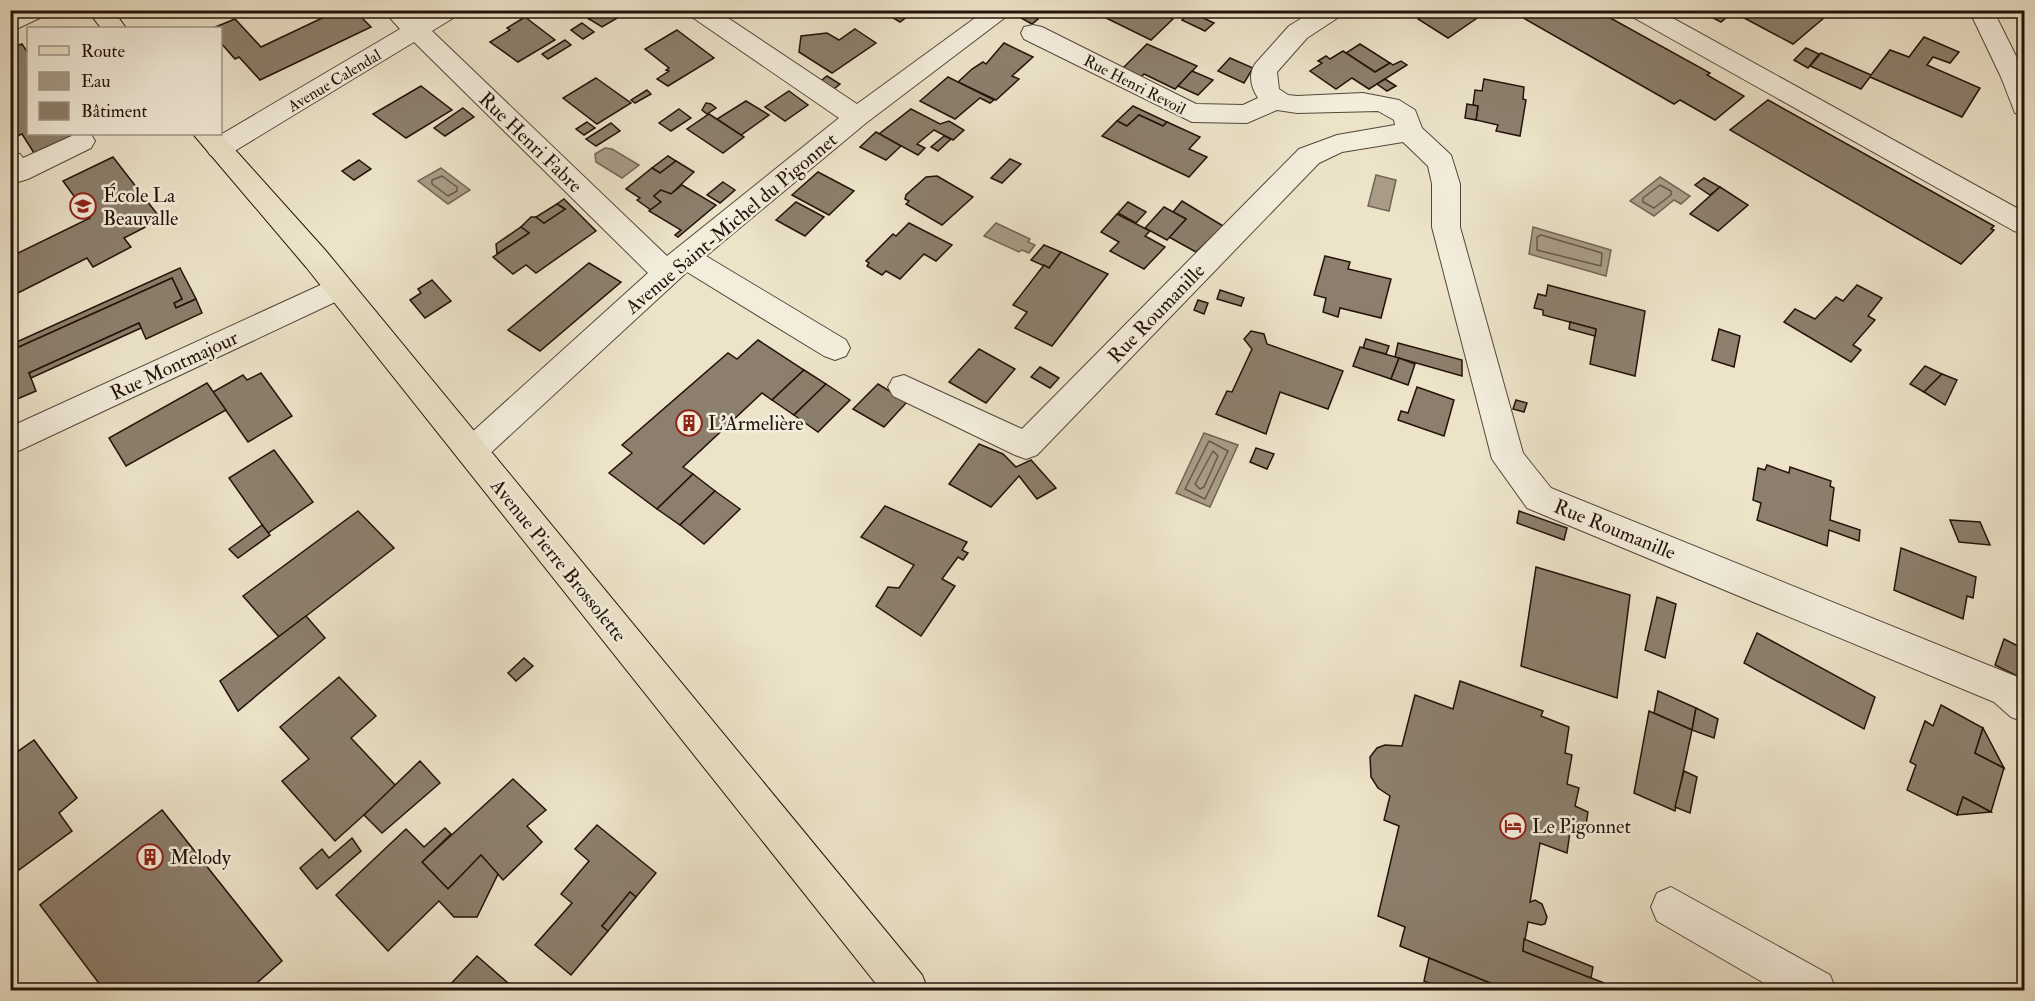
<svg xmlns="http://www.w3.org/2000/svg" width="2035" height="1001" viewBox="0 0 2035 1001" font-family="'IM FELL Double Pica',serif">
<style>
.water{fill:#a89c88;stroke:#736555;stroke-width:1.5}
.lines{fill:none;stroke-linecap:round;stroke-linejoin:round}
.shore{stroke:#665848;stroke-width:1.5}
.building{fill:#8c7f6d;stroke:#231309;stroke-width:1.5}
.minor-casing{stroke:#554739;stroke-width:2}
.major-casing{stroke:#231309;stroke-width:2}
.minor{fill:#f3eddc;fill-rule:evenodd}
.major{fill:#ece3c9;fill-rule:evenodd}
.labels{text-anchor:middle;stroke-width:5;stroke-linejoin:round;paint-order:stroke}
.far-street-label{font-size:16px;fill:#231309;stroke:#f3eddc}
.street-label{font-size:20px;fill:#231309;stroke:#f3eddc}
.poi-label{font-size:20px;fill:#231309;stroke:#f3eddc;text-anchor:start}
</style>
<rect width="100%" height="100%" fill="#ece3c9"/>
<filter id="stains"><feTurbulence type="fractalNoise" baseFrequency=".00333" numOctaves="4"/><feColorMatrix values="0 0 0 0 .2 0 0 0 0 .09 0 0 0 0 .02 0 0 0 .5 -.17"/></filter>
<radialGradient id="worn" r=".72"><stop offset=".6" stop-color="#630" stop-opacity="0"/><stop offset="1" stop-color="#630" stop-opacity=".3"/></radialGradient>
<g class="water">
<path d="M605,148L612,149L639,165L622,178L596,162L595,154Z"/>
<path d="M441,168L470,190L448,204L418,181Z"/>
<path d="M1376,175L1396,180L1389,211L1368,206Z"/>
<path d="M1660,177L1690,196L1681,204L1674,200L1654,216L1630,201Z"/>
<path d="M996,223L1030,239L1028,242L1035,245L1029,253L1022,250L1019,252L984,236Z"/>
<path d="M1533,227L1611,250L1606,276L1529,254Z"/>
<path d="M1204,433L1238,445L1210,507L1176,493Z"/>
</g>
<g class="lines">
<g class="shore">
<path d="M442,176L457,187V191L448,196L432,184V180Z"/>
<path d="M1660,185L1671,191V195L1654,208L1643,202V198Z"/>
<path d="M1541,235L1602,253L1601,266L1537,250V237Z"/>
<path d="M1209,441L1228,451L1205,499L1185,489Z"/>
<path d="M1213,451L1218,456L1204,487L1200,489L1195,484Z"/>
</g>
</g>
<g class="building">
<path d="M339,10H354L371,27L260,80L239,57L235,59L220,42V28H213L235,19L261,47Z"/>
<path d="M579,10H605L589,19Z"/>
<path d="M605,10H631L602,27L589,19Z"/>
<path d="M880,10H916L900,22Z"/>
<path d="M1105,10H1155L1173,19L1151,40L1100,15Z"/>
<path d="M1528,10H1596L1710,73L1707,75L1744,96L1715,120L1680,100L1674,104L1520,16Z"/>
<path d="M1698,10H1829L1831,12L1793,44L1733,12L1721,22Z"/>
<path d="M1190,12L1195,14L1214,23L1205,31L1182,20Z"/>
<path d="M1428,12L1433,15L1439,12L1445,16L1449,13L1483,14L1448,38L1418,19Z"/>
<path d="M1028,13L1038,19L1032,24L1021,18Z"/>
<path d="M525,17L555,40L518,62L490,42L510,30L507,28Z"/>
<path d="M582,23L594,32L583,39L571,30Z"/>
<path d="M855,29L876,43L832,73L799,52L801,36L827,33L839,40Z"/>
<path d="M677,30L714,58L668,86L657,79L669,71L666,70L669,68L645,49Z"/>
<path d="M1924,37L1959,52L1950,63L1933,57L1927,65L1980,88L1962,117L1870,77L1861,89L1810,66L1821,53L1871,75L1890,50L1909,57Z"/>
<path d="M565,40L571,45L548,59L542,54Z"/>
<path d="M1004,43L1033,57L1012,76L1019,79L996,100L958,82L972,69L983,62L986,64Z"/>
<path d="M22,44L28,53V134H76L34,153L22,134L17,136L12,128L16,126L10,118V48Z"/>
<path d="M1147,44L1197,66L1175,89L1144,74L1140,78L1122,69Z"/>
<path d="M1360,44L1390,63L1375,72L1346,53Z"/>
<path d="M1806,48L1819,54L1808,68L1794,60Z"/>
<path d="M1343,51L1375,72L1390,63L1393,65L1401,61L1407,65L1369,89L1352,78L1336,89L1310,71L1322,63L1318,61L1326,56L1330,59Z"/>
<path d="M1230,58L1253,68L1244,83L1218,71Z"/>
<path d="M1192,71L1213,80L1198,95L1178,86Z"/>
<path d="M827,76L840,84L830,92L818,83Z"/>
<path d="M948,77L994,100L990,103L980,98L955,119L920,101Z"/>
<path d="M596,78L631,103L597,124L563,98Z"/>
<path d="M1385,79L1396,86L1387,91L1377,84Z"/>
<path d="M1484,79L1524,87L1523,99L1526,100L1520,136L1496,131L1498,125L1476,120L1478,106L1473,105L1475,90L1482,91Z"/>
<path d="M421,86L452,110L406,138L373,114Z"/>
<path d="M647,90L651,94L635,103L631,100Z"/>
<path d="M789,91L808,105L785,121L765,107Z"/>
<path d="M1768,100L1994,226L1991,229L1994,230L1961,264L1730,130Z"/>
<path d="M746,101L769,115L741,135L717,119Z"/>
<path d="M706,103L711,104L716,108L707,114L702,110Z"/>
<path d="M1467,104L1478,106L1476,120L1465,118Z"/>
<path d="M1133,106L1167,122L1163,126L1139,115L1127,126L1117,121Z"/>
<path d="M463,108L474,117L445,136L434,128Z"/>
<path d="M679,109L691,118L671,131L659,123Z"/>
<path d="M911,109L940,124L949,121L964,130L953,140L934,130L917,144L925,148L918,155L879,134Z"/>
<path d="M709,114L741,135L744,137L723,153L687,129Z"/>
<path d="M1139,115L1163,126L1167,122L1200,137L1189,149L1207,157L1189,177L1102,136L1117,121L1127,126Z"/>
<path d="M587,122L595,128L584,135L576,129Z"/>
<path d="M611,123L620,131L596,146L586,139Z"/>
<path d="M876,132L901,146L886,160L860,147Z"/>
<path d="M944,136L951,139L938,151L931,147Z"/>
<path d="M668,156L676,161L660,173L652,168Z"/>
<path d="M113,157L161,219L124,238L131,247L93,267L87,258L10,297V257L90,218L63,181Z"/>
<path d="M1010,159L1021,164L1002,183L991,178Z"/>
<path d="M359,160L371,169L354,180L342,171Z"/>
<path d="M676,161L694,172L671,194L661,190L654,196L661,202L651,210L637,200L640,198L626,189L652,168L660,173Z"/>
<path d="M818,172L854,191L829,215L792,195Z"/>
<path d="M937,176L973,197L942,225L906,204L909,201L905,199L906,195L926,177Z"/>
<path d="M1704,178L1720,187L1710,195L1695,185Z"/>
<path d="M723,182L735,190L720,203L707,195Z"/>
<path d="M682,185L716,205L678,237L675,235L681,230L649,211L661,202L654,196L661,190L671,194Z"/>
<path d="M1720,187L1748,205L1718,231L1690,214Z"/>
<path d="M564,199L596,231L536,273L526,265L513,274L493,257L529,233L521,227L531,217H536L544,223L565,209L557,204Z"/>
<path d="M1182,201L1223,226L1196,252L1169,237L1186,219L1173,212Z"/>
<path d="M796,202L824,217L805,236L776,220Z"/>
<path d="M1128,202L1146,212L1136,223L1118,213Z"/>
<path d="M557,204L565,209L544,223L536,217Z"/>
<path d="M1164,207L1186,219L1167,240L1145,228Z"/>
<path d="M1117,214L1150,231L1145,236L1165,247L1144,269L1110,251L1119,242L1101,232Z"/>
<path d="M909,223L952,245L936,261L924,254L900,279L886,271L882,275L867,266L869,263L866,261L893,234L896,236Z"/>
<path d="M521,227L529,233L497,254L496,244Z"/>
<path d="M1044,245L1061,252L1049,268L1031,260Z"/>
<path d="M1061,252L1108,274L1052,346L1015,328L1027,312L1013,305L1044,265L1049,268Z"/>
<path d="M1325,256L1350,262L1348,269L1391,279L1381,318L1340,308L1338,317L1323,312L1326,298L1314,295Z"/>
<path d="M589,263L621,282L540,351L508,330Z"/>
<path d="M180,268L196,299L176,308L174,303L182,299L172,278L10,351V345Z"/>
<path d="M172,278L182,299L174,303L176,308L196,299L202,313L146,339L139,323L29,373L36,391L10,402V351Z"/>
<path d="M432,280L451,301L425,318L410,300L421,293L418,289Z"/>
<path d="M1548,285L1645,311L1635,376L1590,364L1596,329L1543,315V310L1534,308L1538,294L1546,296Z"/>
<path d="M1857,285L1882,298L1868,316L1875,320L1853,345L1861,350L1851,362L1784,322L1795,309L1815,319L1836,297L1843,301Z"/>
<path d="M1220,290L1244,298L1241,306L1217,299Z"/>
<path d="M1198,300L1208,303L1204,314L1194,310Z"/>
<path d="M1570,322L1596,329L1595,336L1569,329Z"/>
<path d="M139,323L141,328L31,378L29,373Z"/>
<path d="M1719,329L1740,336L1734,367L1712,360Z"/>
<path d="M1251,331L1264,334L1267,344L1343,371L1328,409L1280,392L1266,434L1216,414L1227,391L1232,392L1252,349L1244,339Z"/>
<path d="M1366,339L1389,346L1386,354L1363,348Z"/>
<path d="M758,340L804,370L772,400L762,393L683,467L693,474L657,509L609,473L632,453L622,445L728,353L737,359Z"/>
<path d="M1398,343L1462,360V376L1395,357Z"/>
<path d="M1360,347L1399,358L1391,379L1353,366Z"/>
<path d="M979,349L1015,369L986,403L949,382Z"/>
<path d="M1399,358L1415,364L1408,385L1391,379Z"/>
<path d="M1925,366L1942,374L1924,392L1910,384Z"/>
<path d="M1040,367L1059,378L1050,388L1031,377Z"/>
<path d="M804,370L826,384L794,415L772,400Z"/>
<path d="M261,373L292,416L248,442L213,392L243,375L247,380Z"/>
<path d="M1942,374L1957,380L1945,405L1924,392Z"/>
<path d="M207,383L226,410L126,466L109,438Z"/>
<path d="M826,384L850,400L818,432L794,415Z"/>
<path d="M878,384L907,402L884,427L853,409Z"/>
<path d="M1417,387L1454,400L1444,436L1398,420L1401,411L1408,413Z"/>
<path d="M1516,400L1527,403L1524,412L1513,409Z"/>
<path d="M979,444L1003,454L1016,467L1031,460L1056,488L1037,499L1019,476L991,507L949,484Z"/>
<path d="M1256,448L1274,454L1267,469L1250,462Z"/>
<path d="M274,450L313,502L268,533L229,478Z"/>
<path d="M1767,465L1789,473L1790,467L1831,481L1830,486L1834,488L1830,520L1860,530L1859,541L1829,530L1827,546L1757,520L1761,503L1753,500L1758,468L1765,470Z"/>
<path d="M693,474L715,491L680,525L657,509Z"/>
<path d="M715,491L740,509L704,544L680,525Z"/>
<path d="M885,506L967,542L962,550L968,553L963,560L958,557L942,579L955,586L921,636L876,606L888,587L899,588L914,565L861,537Z"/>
<path d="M358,511L394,548L279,637L243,596Z"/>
<path d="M1519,511L1567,528L1564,540L1517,523Z"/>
<path d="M1950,520L1980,522L1990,545L1959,542Z"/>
<path d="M262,525L270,535L238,558L229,549Z"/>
<path d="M1901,548L1976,577L1973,598L1967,596L1963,619L1894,590Z"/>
<path d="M1536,567L1630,595L1617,698L1521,666Z"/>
<path d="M1657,597L1676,604L1665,658L1645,650Z"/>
<path d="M306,616L325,638L238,711L220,681Z"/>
<path d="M1757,633L1875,697L1864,729L1744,663Z"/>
<path d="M2004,639L2024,649L2019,677L1995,665Z"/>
<path d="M524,658L533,666L516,681L508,673Z"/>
<path d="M339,677L376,716L351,738L396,786L335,841L282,781L309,759L280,727Z"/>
<path d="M1460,681L1543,711L1541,716L1569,727L1565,753L1572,755L1567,784L1579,788L1575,806L1588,812L1584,838L1570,832L1567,853L1540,843L1530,902L1535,900L1542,904L1547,917L1545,924L1541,925L1528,922L1523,951L1604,983L1602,990H1507L1400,946L1405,927L1378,916L1399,826L1384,820L1390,796L1378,788L1371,777L1370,757L1377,748L1385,745L1402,746L1415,695L1453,709Z"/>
<path d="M1658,691L1696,708L1692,730L1654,713Z"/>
<path d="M1941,705L1983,728L1975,753L2004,768L1991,812L1963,797L1957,815L1907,790L1916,765L1910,762L1925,721L1933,726Z"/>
<path d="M1696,708L1718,719L1714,738L1692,730Z"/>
<path d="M1649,711L1692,730L1675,811L1634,793Z"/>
<path d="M1983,728L2004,768L1975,753Z"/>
<path d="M34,740L77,798L59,813L72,831L12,875L10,757Z"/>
<path d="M420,761L440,783L382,833L364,815Z"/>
<path d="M1684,771L1697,777L1690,813L1675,807Z"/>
<path d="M513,779L546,810L527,826L542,842L503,880L481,855L448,889L422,862Z"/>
<path d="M1963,797L1991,812L1957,815Z"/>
<path d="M162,810L282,961L249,990H104L40,905Z"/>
<path d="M597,825L656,873L636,897L630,892L602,926L608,931L571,975L535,945L572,903L561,894L589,861L575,849Z"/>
<path d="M445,828L451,834L422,862L448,889L481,855L498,874L477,917H454L439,901L388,951L336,895L406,829L424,847Z"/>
<path d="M352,838L361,851L317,889L300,868L322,849L329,858Z"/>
<path d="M630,892L636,897L608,931L602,926Z"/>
<path d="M1524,939L1593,967L1591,978L1523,951Z"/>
<path d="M477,956L516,990H445Z"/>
<path d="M1429,958L1507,990H1446L1424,981Z"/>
</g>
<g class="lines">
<g class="minor-casing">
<g id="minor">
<path d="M17,10H49L46,15L10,32V14Z"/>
<path d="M383,10H410L418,18L430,10H461L458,15L432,31L667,256L839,118L689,15L686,10H716L857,104L986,10H1015L866,123L706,256L846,340L850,348L846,356L835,360L824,356L687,272L483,460L472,464L461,460L456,451L461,442L648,273L414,42L228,155L219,157L210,155L206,148L210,141L400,29Z"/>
<path d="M1315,10H1345L1342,15L1307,38L1277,72L1279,89L1288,95L1297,96L1363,93L1399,100L1415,110L1422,128L1451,155L1460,184V227L1523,453L1551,488L2020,678L2024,682V722L2011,717L1994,702L1527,508L1492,459L1432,227V184L1428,166L1403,142L1342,152L1319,163L1037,455L1026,459L1015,455L893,396L888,387L893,378L904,375L1022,429L1299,149L1337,135L1395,125L1394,120L1378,111L1297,113L1277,110L1247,123L1192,122L1024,39L1021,33L1024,27L1033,25L1042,27L1196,104L1243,105L1258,98C1251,87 1248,75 1255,64L1289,26Z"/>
<path d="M1626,10H1658L2024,212V234L2014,231L1629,15Z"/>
<path d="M1969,10H1993L2024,72V116L2015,113L2001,77Z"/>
<path d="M76,134H91L95,141L91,148L28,179L18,182L10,179V152L20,154L23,158Z"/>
<path d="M338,277L348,280L353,288L348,296L10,455V427Z"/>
<path d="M1671,887L1830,975L1836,990H1776L1657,921L1651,907L1657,893Z"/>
</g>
</g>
<g class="major-casing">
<g id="major">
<path d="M87,10H113L126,28H101Z"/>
<path d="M220,133L326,251L922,975L928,990H881L306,267L193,134Z"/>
</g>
</g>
<use href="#minor" class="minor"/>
<use href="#major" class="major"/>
</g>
<defs>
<g id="school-ring" transform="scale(1.35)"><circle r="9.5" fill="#f3eddc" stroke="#8f2418" stroke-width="1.5"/><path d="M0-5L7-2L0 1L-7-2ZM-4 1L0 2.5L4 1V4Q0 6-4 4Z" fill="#8f2418"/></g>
<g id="building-ring" transform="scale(1.35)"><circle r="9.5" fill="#f3eddc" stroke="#8f2418" stroke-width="1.5"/><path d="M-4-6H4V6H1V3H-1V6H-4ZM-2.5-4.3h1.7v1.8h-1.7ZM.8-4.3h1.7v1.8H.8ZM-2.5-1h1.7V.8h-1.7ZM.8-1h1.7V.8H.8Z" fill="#8f2418"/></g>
<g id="hotel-ring" transform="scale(1.35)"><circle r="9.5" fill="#f3eddc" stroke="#8f2418" stroke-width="1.5"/><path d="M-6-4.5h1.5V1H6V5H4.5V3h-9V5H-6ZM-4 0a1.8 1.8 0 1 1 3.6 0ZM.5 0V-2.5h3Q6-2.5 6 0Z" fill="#8f2418"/></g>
</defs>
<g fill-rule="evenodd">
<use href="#school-ring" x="83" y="206"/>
<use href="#building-ring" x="689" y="423"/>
<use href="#hotel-ring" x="1513" y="826"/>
<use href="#building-ring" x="150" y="857"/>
</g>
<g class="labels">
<g class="far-street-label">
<text transform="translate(334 80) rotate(-31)" y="6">Avenue Calendal</text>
<text transform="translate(1135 84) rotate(27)" y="6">Rue Henri Revoil</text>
</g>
<g class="street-label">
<text transform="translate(531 142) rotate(44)" y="7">Rue Henri Fabre</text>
<text transform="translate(731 223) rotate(-40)" y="7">Avenue Saint-Michel du Pigonnet</text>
<text transform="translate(1156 313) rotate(-46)" y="7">Rue Roumanille</text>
<text transform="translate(174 365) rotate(-25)" y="7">Rue Montmajour</text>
<text transform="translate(1615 529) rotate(22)" y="7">Rue Roumanille</text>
<text transform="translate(559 560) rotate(51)" y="7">Avenue Pierre Brossolette</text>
</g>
<g class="poi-label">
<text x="103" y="202">École La<tspan x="103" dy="23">Beauvalle</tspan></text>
<text x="708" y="430">L'Armelière</text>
<text x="1532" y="833">Le Pigonnet</text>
<text x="170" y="864">Melody</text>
</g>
</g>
<rect width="2035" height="1001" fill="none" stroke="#ece3c9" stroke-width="36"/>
<rect x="12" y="12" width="2011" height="977" fill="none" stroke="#231309" stroke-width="3"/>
<rect x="18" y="18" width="1999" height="965" fill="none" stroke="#231309" stroke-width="1.5"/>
<rect x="27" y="27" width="195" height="108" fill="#f3eddc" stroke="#a09688" stroke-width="1.5"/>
<rect x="39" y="46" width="30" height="9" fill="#ece3c9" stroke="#a09688" stroke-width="1.5"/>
<text x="81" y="57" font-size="18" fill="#231309">Route</text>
<rect x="39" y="72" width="30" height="18" fill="#a89c88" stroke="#a09688" stroke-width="1.5"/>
<text x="81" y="87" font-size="18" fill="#231309">Eau</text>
<rect x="39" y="102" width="30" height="18" fill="#8c7f6d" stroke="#a09688" stroke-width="1.5"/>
<text x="81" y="117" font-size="18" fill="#231309">Bâtiment</text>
<rect width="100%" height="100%" filter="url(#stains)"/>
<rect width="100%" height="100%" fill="url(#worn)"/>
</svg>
